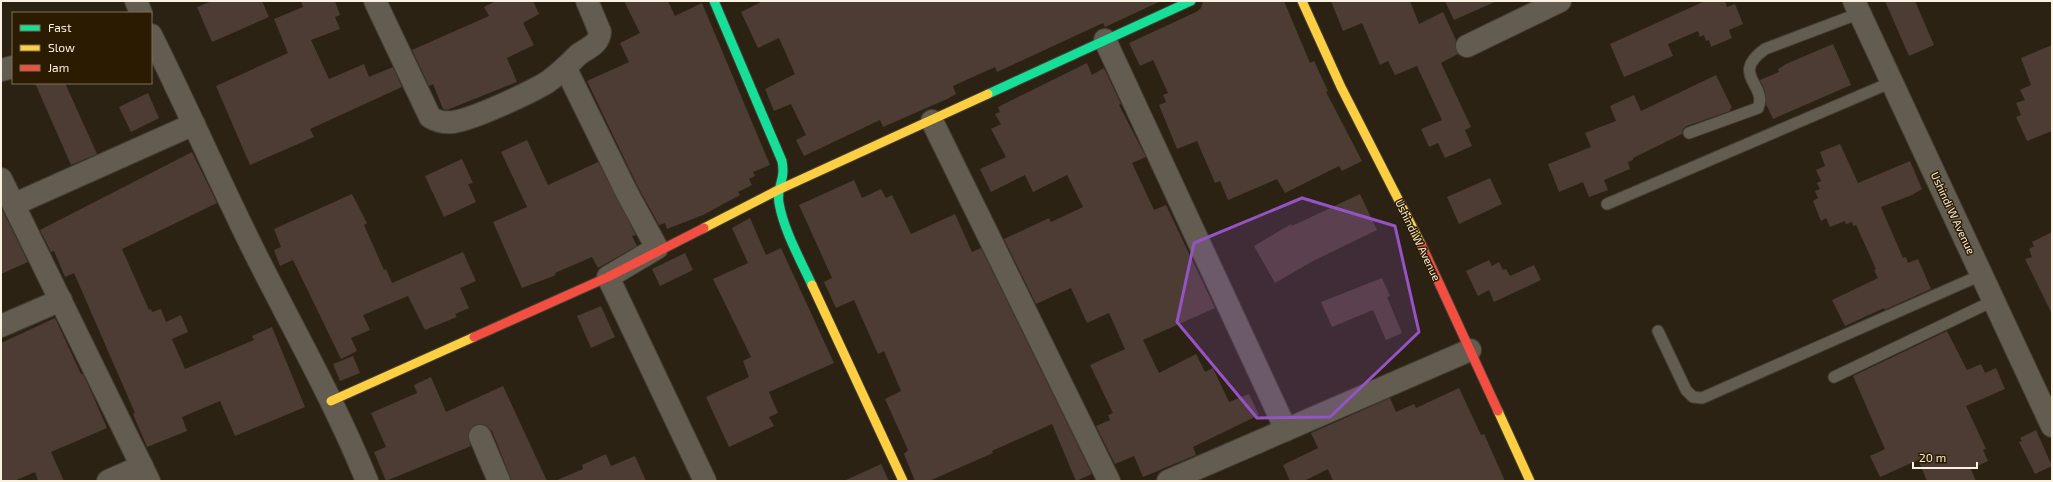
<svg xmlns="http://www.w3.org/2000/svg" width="2053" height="482" viewBox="0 0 2053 482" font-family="'Exo 2',sans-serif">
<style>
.building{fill:#4d3c33}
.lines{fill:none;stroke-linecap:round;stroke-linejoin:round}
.lane-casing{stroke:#453e33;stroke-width:13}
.street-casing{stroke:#453e33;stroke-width:24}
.fast-casing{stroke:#453e33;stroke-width:11}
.slow-casing{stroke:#453e33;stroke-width:11}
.jam-casing{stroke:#453e33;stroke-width:11}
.lane{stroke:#625c51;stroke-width:11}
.street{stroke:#625c51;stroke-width:22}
.fast{stroke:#16e098;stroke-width:9}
.slow{stroke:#ffcf43;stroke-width:9}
.jam{stroke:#f24e42;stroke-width:9}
.marked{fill:#9553c6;fill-opacity:0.2;stroke:#9553c6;stroke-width:3;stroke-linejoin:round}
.labels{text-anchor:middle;stroke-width:3;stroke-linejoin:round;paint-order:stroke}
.street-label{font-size:11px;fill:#fbf1e0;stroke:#2b1c01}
</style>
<rect width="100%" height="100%" fill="#2b2213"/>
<g class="building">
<path d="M212,1H262L269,17L212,42L197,7Z"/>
<path d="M301,1H335L340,15L335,17L340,29L311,40L329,79L364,64L369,77L393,67L402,87L310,129L314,137L250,165L216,86L288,53L274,19L303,7Z"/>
<path d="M496,1H533L539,14L523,23L534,45L507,58L517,82L447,110L443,109L433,84L429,86L412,50L489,16L484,7Z"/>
<path d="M624,1H668L675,16L702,3L770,165L753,172L755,176L749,179L752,185L738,192L740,195L703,215L667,229L665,223L659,225L638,187L587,81L629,62L620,43L640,33Z"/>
<path d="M763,1H1161L1105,27L1103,23L997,72L995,67L953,86L956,94L947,99L883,127L880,120L804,156L796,140L806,135L791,104L774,111L765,89L795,74L779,38L758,48L741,12Z"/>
<path d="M1203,1H1284L1310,63L1314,61L1328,91L1326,92L1362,161L1342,171L1339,166L1285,193L1277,179L1228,200L1220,181L1215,183L1197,141L1177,149L1159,105L1166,102L1163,95L1168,93L1153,60L1140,66L1129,43L1196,12L1201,8Z"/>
<path d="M1331,1H1410L1419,24L1443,12L1456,40L1455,45L1458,54L1441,63L1471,127L1465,130L1472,146L1445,158L1438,143L1429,147L1421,129L1442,120L1417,66L1395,75L1388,61L1380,65L1362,23L1343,31Z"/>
<path d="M1445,1H1497L1454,20Z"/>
<path d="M1705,1H1725L1727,7L1735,4L1743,24L1729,30L1732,38L1711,47L1709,40L1706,41L1704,35L1700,37L1698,31L1668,44L1673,56L1624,77L1610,44Z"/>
<path d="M1885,1H1915L1934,45L1909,56Z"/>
<path d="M1833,44L1851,85L1773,119L1766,104L1765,91L1760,80L1779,72L1778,69L1786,64Z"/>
<path d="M2052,45V131L2027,141L2016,117L2021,115L2016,103L2025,100L2020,90L2031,85L2021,58Z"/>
<path d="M1087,63L1092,75L1104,68L1121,104L1119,105L1146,157L1132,163L1154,210L1166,205L1215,308L1143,340L1159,373L1196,354L1205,372L1213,368L1229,402L1249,394L1259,415L1193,447L1196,455L1143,477L1134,456L1115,464L1096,426L1110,420L1108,415L1113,413L1090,365L1125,349L1109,313L1087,323L1071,288L1036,304L1004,239L1049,218L1051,222L1083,207L1067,175L1033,192L1025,175L991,192L980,169L1006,157L991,129L1001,124L995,114L1000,112L998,107Z"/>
<path d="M1716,75L1732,108L1730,109V111L1687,126L1683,129L1682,134L1633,158V160L1628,162L1630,169L1604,180L1608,190L1589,197L1583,182L1559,192L1548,164L1591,147L1585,133L1616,121L1610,106L1634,95L1641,111Z"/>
<path d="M35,83H65L97,154L71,165Z"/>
<path d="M148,93L159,118L131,132L119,107Z"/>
<path d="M527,140L548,185L598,162L636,235L632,236L637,246L598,268L592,257L555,273L556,275L522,288L493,222L527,207L501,152Z"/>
<path d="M1840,144L1858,183L1910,161L1922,189L1912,195L1881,207L1903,258L1906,257L1908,263L1918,259L1931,289L1884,310V308L1845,326L1832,300L1878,278L1874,270L1876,269L1856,225L1853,226L1852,222L1846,224L1845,221L1830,227L1826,218L1821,221L1813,201L1818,198L1815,191L1820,189L1817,183L1821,181L1816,170L1825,166L1820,152Z"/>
<path d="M192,152L217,203L122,249L149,310L151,309L152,312L161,309L166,322L181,315L188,332L172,339L185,369L254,340L252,336L272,327L305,407L235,436L220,401L182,417L187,431L147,447L133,414L135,413L74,273L65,277L54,251L51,252L40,230Z"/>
<path d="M462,159L473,183L468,184L476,202L444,217L425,176Z"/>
<path d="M1490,178L1502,204L1459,224L1447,197Z"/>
<path d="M854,180L862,198L881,189L886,198L892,195L911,234L955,214L972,252L981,248L1092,474L1076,481L1052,424L992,451L993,453L929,481H915L904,454L908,450L885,399L901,391L884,351L878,354L854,300L836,308L824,282L832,278L799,205Z"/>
<path d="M352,194L367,223L364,225L384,270L386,269L392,283L463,252L476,281L460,288L469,308L455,314L457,317L425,330L408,296L363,315L370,330L351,338L357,351L341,359L293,260L280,266L274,250L281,247L274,229Z"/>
<path d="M1360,194L1377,230L1311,262L1275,283L1254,246L1291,224L1292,226Z"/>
<path d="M1,207L28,262L1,274Z"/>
<path d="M750,218L766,255L781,248L834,363L769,392L778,413L769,417L774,426L729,447L706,397L749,377L743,361L751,357L713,279L748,263L732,228Z"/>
<path d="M2052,232V314L2025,259L2032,257L2029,249L2034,246L2032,242Z"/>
<path d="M685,253L693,270L660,286L652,269Z"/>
<path d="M1489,260L1492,266L1499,262L1503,270L1506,269L1510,276L1534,265L1541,280L1494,302L1489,290L1478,296L1466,271Z"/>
<path d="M1382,278L1390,296L1387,297L1402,333L1386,340L1373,310L1332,327L1321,302Z"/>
<path d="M601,306L615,337L591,348L577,316Z"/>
<path d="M55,318L81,374H83L90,389L107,428L51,452L64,481H38L35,472L14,481H1V343Z"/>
<path d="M1947,331L1967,370L1981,364L1985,373L1996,368L2005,389L1966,406L1986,449L1983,450L1988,461L1971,469L1976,481H1927L1918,460L1880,477L1870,456L1885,449L1853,376Z"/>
<path d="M353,356L360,373L340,381L333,364Z"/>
<path d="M431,377L446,412L503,386L547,481H512L492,431L487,426L481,424L475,425L470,429L468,435L471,446L386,481L374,452L386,447L371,413L417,393L414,385Z"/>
<path d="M1459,388L1481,435L1484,434L1505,481H1333L1328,469L1304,481H1290L1283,465L1318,448L1311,433L1390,398L1396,412L1414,404L1416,408Z"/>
<path d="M2036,430L2052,466L2035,474L2019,442L2022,441L2020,438Z"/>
<path d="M606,454L611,466L635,456L646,481H555L583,469L582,465Z"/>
<path d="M881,464L889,481H844Z"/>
</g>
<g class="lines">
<g class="lane-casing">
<g id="lane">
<path d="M1689,133L1758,108C1768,84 1729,75 1765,49L1860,13"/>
<path d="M1607,204L1892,82"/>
<path d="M1658,331L1686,390L1693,397L1702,398L1981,275"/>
<path d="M1834,377L1993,301"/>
</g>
</g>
<g class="street-casing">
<g id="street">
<path d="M136,1L141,13"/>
<path d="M375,1L430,117C438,122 444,123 453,122C474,119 527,94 546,83C558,75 568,65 578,55C587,48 599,45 600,32L587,1"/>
<path d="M1854,1L2052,426"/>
<path d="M151,35C187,107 219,181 255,253C293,329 335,402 367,481"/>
<path d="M1105,40L1286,430"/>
<path d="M1467,46L1560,1"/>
<path d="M566,69L627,193L657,248L608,277L705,481"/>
<path d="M1,70L13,67"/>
<path d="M932,121L1109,481"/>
<path d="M1,179L149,481"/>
<path d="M15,204L194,124"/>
<path d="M1,326L61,300"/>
<path d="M480,436L499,481"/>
<path d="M108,481L142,466"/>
<path d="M1168,481L1470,350"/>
</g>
</g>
<g class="fast-casing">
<g id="fast">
<path d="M714,1L782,161C786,181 776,186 779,203C784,231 800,259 812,285"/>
<path d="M988,94L1191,1"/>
</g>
</g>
<g class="slow-casing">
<g id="slow">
<path d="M1302,1L1341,87L1421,244"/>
<path d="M704,228L778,190L988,94"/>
<path d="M812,285L903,481"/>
<path d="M331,401L474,337"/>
<path d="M1498,411L1530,481"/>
</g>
</g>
<g class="jam-casing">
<g id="jam">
<path d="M1421,244L1498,411"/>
<path d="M474,337L608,277L704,228"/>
</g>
</g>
<use href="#lane" class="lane"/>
<use href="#street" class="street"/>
<use href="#fast" class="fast"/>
<use href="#slow" class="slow"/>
<use href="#jam" class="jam"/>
</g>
<path class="marked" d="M1302,198L1395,226L1419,332L1330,417L1257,418L1177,322L1194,243Z"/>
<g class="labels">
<g class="street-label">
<text transform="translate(1953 213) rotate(65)" y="4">Ushindi W Avenue</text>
<text transform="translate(1418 240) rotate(64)" y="4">Ushindi W Avenue</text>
</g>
</g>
<rect width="2053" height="482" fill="none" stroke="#fbf1e0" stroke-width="4"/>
<rect x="12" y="12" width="140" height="72" fill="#2b1c01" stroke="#7e715a"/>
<rect x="20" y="25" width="20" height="6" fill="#16e098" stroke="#7e715a"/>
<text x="48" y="32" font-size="12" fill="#fbf1e0">Fast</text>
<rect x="20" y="45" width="20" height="6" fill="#ffcf43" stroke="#7e715a"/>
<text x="48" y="52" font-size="12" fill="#fbf1e0">Slow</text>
<rect x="20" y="65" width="20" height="6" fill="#f24e42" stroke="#7e715a"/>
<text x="48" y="72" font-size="12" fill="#fbf1e0">Jam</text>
<path d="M1913 462v6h64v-6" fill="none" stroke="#fbf1e0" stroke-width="2"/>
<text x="1919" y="462" font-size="12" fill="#fbf1e0" stroke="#2b1c01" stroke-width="3" paint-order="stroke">20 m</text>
</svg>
